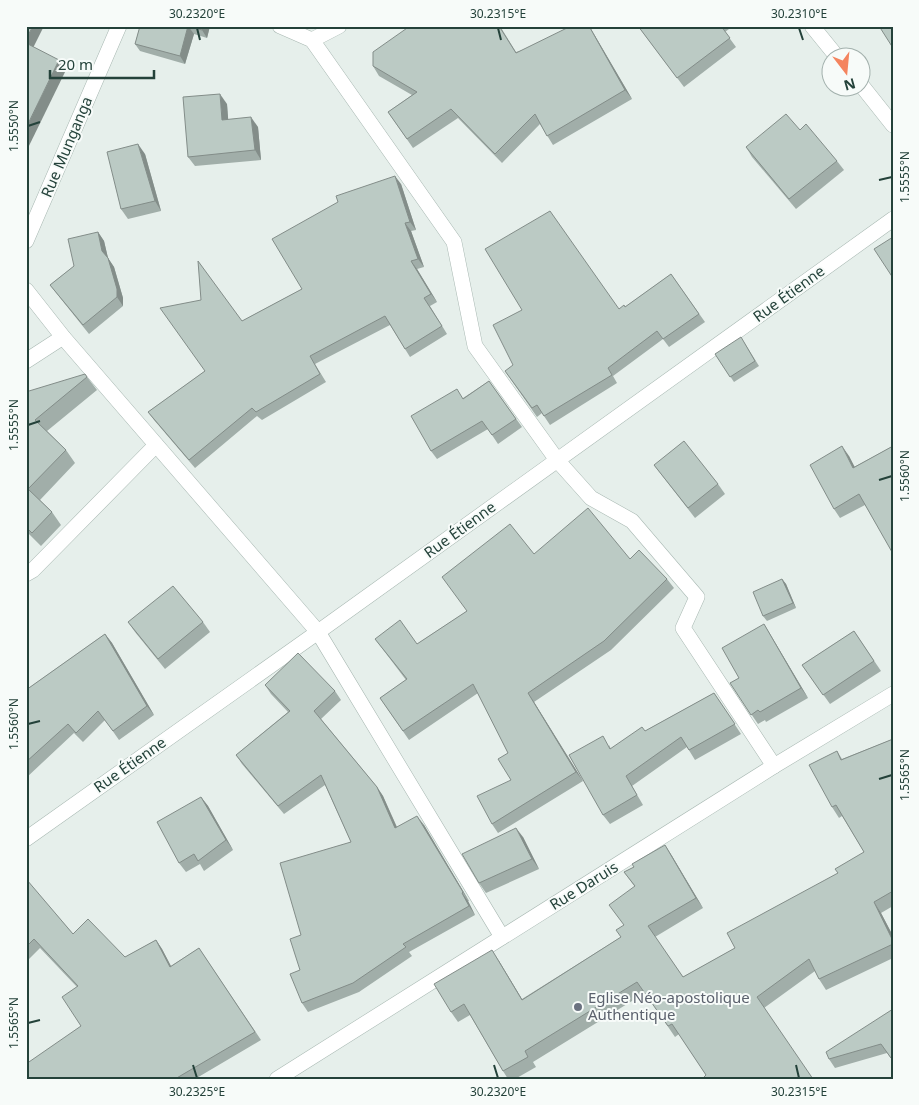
<svg xmlns="http://www.w3.org/2000/svg" width="919" height="1105" viewBox="0 0 919 1105" font-family="'Noto Sans',sans-serif">
<style>
.lines{fill:none;stroke-linecap:round;stroke-linejoin:round}
.minor-casing{stroke:#a8b8b2;stroke-width:16}
.minor{stroke:#fff;stroke-width:15}
.wall{fill:#a1aea9}
.shaded-wall{fill:#838d89}
.building{fill:#bbcac4;stroke:#838d89}
.ticks{fill:none;stroke:#24423a;stroke-width:2}
.worship-dot{fill:#6b7280;stroke:#f7fbf9;stroke-width:2}
.labels{text-anchor:middle;stroke-width:4;stroke-linejoin:round;paint-order:stroke}
.street-label{font-size:15px;fill:#24423a;stroke:#f7fbf9}
.worship-label{font-size:15px;fill:#5b616d;stroke:#f7fbf9;text-anchor:start}
.neatline{fill:none;stroke:#24423a;stroke-width:2}
.ticks-label{font-size:12px;text-anchor:middle;fill:#24423a}
</style>
<rect width="100%" height="100%" fill="#e6efeb"/>
<g class="lines">
<g class="minor-casing">
<g id="minor">
<path d="M280,26L312,40L454,242L475,346L557,460L591,498L632,521L697,597L683,628L774,766"/>
<path d="M812,26L838,58"/>
<path d="M312,40L339,26"/>
<path d="M862,86L893,125"/>
<path d="M26,241L119,26"/>
<path d="M26,290L63,337L318,632L502,937"/>
<path d="M26,361L63,337"/>
<path d="M26,574L33,570L156,445"/>
<path d="M26,839L318,632L893,219"/>
<path d="M277,1079L774,766L893,694"/>
</g>
</g>
<use href="#minor" class="minor"/>
</g>
<g class="wall">
<path d="M140,26H210L207,38L194,34L185,64L140,51L135,44Z"/>
<path d="M410,26H500L516,52L591,29L632,99L553,145L540,124L502,163L458,118L413,148L388,112L412,95L379,76L373,66Z"/>
<path d="M638,26H733L725,32L736,47L684,87Z"/>
<path d="M227,104L228,120L258,127L261,160L195,166L188,157Z"/>
<path d="M800,130L837,161L844,170L796,209L752,157L746,147Z"/>
<path d="M145,154L161,211L128,219L121,209Z"/>
<path d="M401,184L416,230L411,231L424,267L417,269L437,302L430,306L447,334L410,357L390,325L315,364L326,382L262,420L257,416L195,468L154,420L148,412L205,371L242,321L302,289Z"/>
<path d="M98,232L104,241L108,258L114,267L123,298V306L89,334L57,294L50,285L74,266Z"/>
<path d="M671,274L705,322L669,347L663,339L613,376L617,383L550,425L542,413L537,417L505,371L619,309L625,307Z"/>
<path d="M744,342L759,366L734,382L715,354Z"/>
<path d="M87,377L97,390L47,431L66,450L75,463L40,500L52,512L61,525L41,546L26,531V393Z"/>
<path d="M489,381L522,427L498,444L488,429L437,459L431,451L463,398Z"/>
<path d="M893,446V552L865,505L840,518L834,509L849,456L854,467Z"/>
<path d="M654,465L718,484L725,494L695,518Z"/>
<path d="M534,554L630,559L667,579L674,588L611,650L534,702L583,781L498,833L492,824L511,780L508,753L478,693L409,740L380,698L406,680L375,639L417,644L467,611Z"/>
<path d="M782,579L786,584L796,608L767,621L763,616Z"/>
<path d="M128,622H203L210,632L165,669L135,632Z"/>
<path d="M764,624L770,634L808,698L766,722L765,720L758,724L730,683L739,678Z"/>
<path d="M854,631L881,671L830,704L802,665Z"/>
<path d="M105,634L112,643L154,715L119,740L105,720L83,742L74,733L26,778V690Z"/>
<path d="M265,685L335,691L341,700L321,719L377,787L383,796L397,827L424,825L469,901H468L475,915L409,952L412,956L359,992L308,1012L302,1003L300,970L301,935L351,842L325,785L284,814L242,764L236,755L288,712L271,694Z"/>
<path d="M714,693L741,734L695,760L687,747L632,786L643,805L610,824L603,815L609,745L611,749L645,731Z"/>
<path d="M893,739V906L881,913L893,936V958L826,990L819,979L815,971L764,1008L706,1075L679,1034L675,1037L645,993L533,1062L536,1067L515,1079H508L503,1071L470,1015L458,1022L451,1012L499,961L522,999L621,937L624,925L635,887L624,872L634,867L665,845L672,856L703,908L655,937L683,977L735,948L838,873L864,852L842,816L839,818L832,807L837,751L842,759Z"/>
<path d="M201,797L208,806L233,850L204,871L200,864L186,872L179,863Z"/>
<path d="M523,837L539,869L486,893L479,883Z"/>
<path d="M26,880L73,934L125,957L156,940L162,949L171,966L199,948L261,1040L195,1079H26L81,1026L77,987L40,948L26,962Z"/>
<path d="M893,1009V1061L887,1053L835,1068L829,1059Z"/>
</g>
<g class="shaded-wall">
<path d="M33,26H44L31,52L26,44V39Z"/>
<path d="M188,26L194,34L185,64L180,56Z"/>
<path d="M202,26H210L207,38L202,30Z"/>
<path d="M589,26L591,29L632,99L625,90Z"/>
<path d="M59,60L66,70L26,152V128Z"/>
<path d="M220,94L227,104L229,130L222,120Z"/>
<path d="M251,117L258,127L261,160L255,150Z"/>
<path d="M138,144L145,154L161,211L155,201Z"/>
<path d="M395,176L401,184L416,230L410,222Z"/>
<path d="M405,223L411,231L424,267L418,259Z"/>
<path d="M98,232L104,241L108,258L114,267L123,298V306L117,297L102,251Z"/>
<path d="M411,261L417,269L437,302L431,294Z"/>
<path d="M842,446L849,456L860,477L853,468Z"/>
<path d="M782,579L786,584L796,608L793,603Z"/>
<path d="M764,624L770,634L808,698L801,688Z"/>
<path d="M105,634L112,643L154,715L147,706Z"/>
<path d="M528,693L534,702L583,781L576,772Z"/>
<path d="M377,787L383,796L401,837L395,828Z"/>
<path d="M201,797L208,806L233,850L226,840Z"/>
<path d="M417,816L424,825L469,901L463,892Z"/>
<path d="M516,828L523,837L539,869L532,859Z"/>
<path d="M665,845L672,856L703,908L696,898Z"/>
<path d="M462,893L468,901L475,915L469,906Z"/>
<path d="M874,902L881,913L893,936V941Z"/>
<path d="M156,940L162,949L176,976L170,967Z"/>
<path d="M492,950L499,961L529,1011L522,1000Z"/>
</g>
<g class="building">
<path d="M26,26H33L26,39Z"/>
<path d="M140,26H202V30L188,26L180,56L135,44Z"/>
<path d="M410,26H499L516,53L571,26H589L625,90L547,136L535,114L495,154L451,109L407,139L388,112L417,92L373,66V52Z"/>
<path d="M638,26H721L730,38L677,78Z"/>
<path d="M879,26H893V48Z"/>
<path d="M26,43L59,60L26,128Z"/>
<path d="M220,94L222,120L251,117L255,150L188,157L183,97Z"/>
<path d="M786,114L800,130L806,124L837,161L789,199L746,147Z"/>
<path d="M138,144L155,201L121,209L107,152Z"/>
<path d="M395,176L410,222L405,223L418,259L411,261L431,294L424,298L442,326L405,349L385,316L310,356L320,374L256,412L252,408L189,460L148,412L205,371L160,308L201,300L198,261L242,321L302,289L272,239L338,202L336,196Z"/>
<path d="M550,211L619,309L624,305L625,307L671,274L699,314L663,339L657,331L608,368L612,375L544,416L537,405L532,408L505,371L513,365L493,325L522,310L485,249Z"/>
<path d="M98,232L102,251L108,258L117,289V297L83,325L50,285L74,266L68,239Z"/>
<path d="M893,237V278L874,249Z"/>
<path d="M741,337L755,361L730,377L715,354Z"/>
<path d="M85,374L87,377L35,420L66,450L28,489L52,512L32,533L26,527V393L29,391Z"/>
<path d="M489,381L516,419L492,435L482,421L431,451L411,416L457,389L463,399Z"/>
<path d="M684,441L718,484L688,508L654,465Z"/>
<path d="M842,446L853,468L893,446L892,552L859,494L834,509L810,465Z"/>
<path d="M588,508L630,559L639,550L667,579L604,641L528,693L576,772L492,824L477,796L511,780L498,759L508,753L473,684L403,731L380,698L407,679L375,639L400,620L417,644L467,611L442,577L510,524L534,554Z"/>
<path d="M782,579L793,603L763,616L753,592Z"/>
<path d="M173,586L203,622L158,659L128,622Z"/>
<path d="M764,624L801,688L760,712L758,710L751,715L730,683L739,678L722,648Z"/>
<path d="M854,631L874,661L823,695L802,665Z"/>
<path d="M105,634L147,706L113,731L98,711L76,733L68,724L26,762V690Z"/>
<path d="M298,653L335,691L314,711L377,787L395,828L417,816L463,892L462,893L469,906L403,944L406,947L353,983L302,1003L290,974L300,970L290,939L301,935L280,863L351,842L321,775L278,806L236,755L290,711L265,685Z"/>
<path d="M714,693L735,724L689,750L681,737L626,776L637,795L603,815L569,755L603,736L610,749L642,727L645,731Z"/>
<path d="M893,739V891L874,902L893,941V944L819,979L809,959L757,997L813,1079H702L706,1075L672,1024L668,1026L637,982L525,1051L528,1057L503,1071L464,1004L451,1012L434,984L492,950L522,1000L621,937L616,930L624,925L609,905L635,886L624,872L634,867L632,864L665,845L696,898L648,926L683,977L735,948L727,933L838,873L835,869L864,852L836,805L832,807L809,765L837,751L841,760Z"/>
<path d="M201,797L226,840L198,861L194,854L179,863L157,822Z"/>
<path d="M516,828L532,859L479,883L462,854Z"/>
<path d="M26,880H27L73,934L88,919L125,957L156,940L170,967L199,948L255,1032L175,1079H26V1064L81,1026L62,997L78,986L34,939L26,947Z"/>
<path d="M893,1009V1057L891,1058L881,1044L829,1059L826,1052Z"/>
</g>
<path class="ticks" d="M197,28L200,40M498,28L501,40M799,28L803,40M28,126L40,122M879,180L892,177M28,425L40,421M879,480L892,476M28,724L40,721M879,779L892,775M28,1023L40,1020M193,1065L197,1078M494,1065L498,1078M796,1065L799,1078"/>
<circle class="worship-dot" cx="578" cy="1007" r="5"/>
<g class="labels">
<g class="street-label">
<text transform="translate(67 147) rotate(-67)" y="5">Rue Munganga</text>
<text transform="translate(789 294) rotate(-36)" y="5">Rue Étienne</text>
<text transform="translate(460 530) rotate(-36)" y="5">Rue Étienne</text>
<text transform="translate(130 765) rotate(-35)" y="5">Rue Étienne</text>
<text transform="translate(584 886) rotate(-32)" y="5">Rue Daruis</text>
</g>
<g class="worship-label">
<text x="588" y="1003">Eglise Néo-apostolique<tspan x="588" dy="17">Authentique</tspan></text>
</g>
</g>
<rect width="919" height="1105" fill="none" stroke="#f7fbf9" stroke-width="55"/>
<g transform="translate(846 72) rotate(164)"><circle r="24" fill="#f7fbf9" stroke="#a3b1ad"/>
<path d="M0-4L9 19L0 12L-9 19Z" fill="#f4845f"/>
<text y="-8" font-size="14" font-weight="bold" text-anchor="middle" fill="#24423a">N</text>
</g>
<path d="M50 70v8h104v-8" fill="none" stroke="#24423a" stroke-width="2.5"/>
<text x="58" y="70" font-size="15" fill="#24423a" stroke="#f7fbf9" stroke-width="4" paint-order="stroke">20 m</text>
<rect x="28" y="28" width="864" height="1050" class="neatline"/>
<g class="ticks-label">
<text x="197" y="18">30.2320°E</text>
<text x="498" y="18">30.2315°E</text>
<text x="799" y="18">30.2310°E</text>
<text transform="translate(14 126) rotate(-90)" y="4">1.5550°N</text>
<text transform="translate(905 177) rotate(-90)" y="4">1.5555°N</text>
<text transform="translate(14 425) rotate(-90)" y="4">1.5555°N</text>
<text transform="translate(905 476) rotate(-90)" y="4">1.5560°N</text>
<text transform="translate(14 724) rotate(-90)" y="4">1.5560°N</text>
<text transform="translate(905 775) rotate(-90)" y="4">1.5565°N</text>
<text transform="translate(14 1023) rotate(-90)" y="4">1.5565°N</text>
<text x="197" y="1096">30.2325°E</text>
<text x="498" y="1096">30.2320°E</text>
<text x="799" y="1096">30.2315°E</text>
</g>
</svg>
